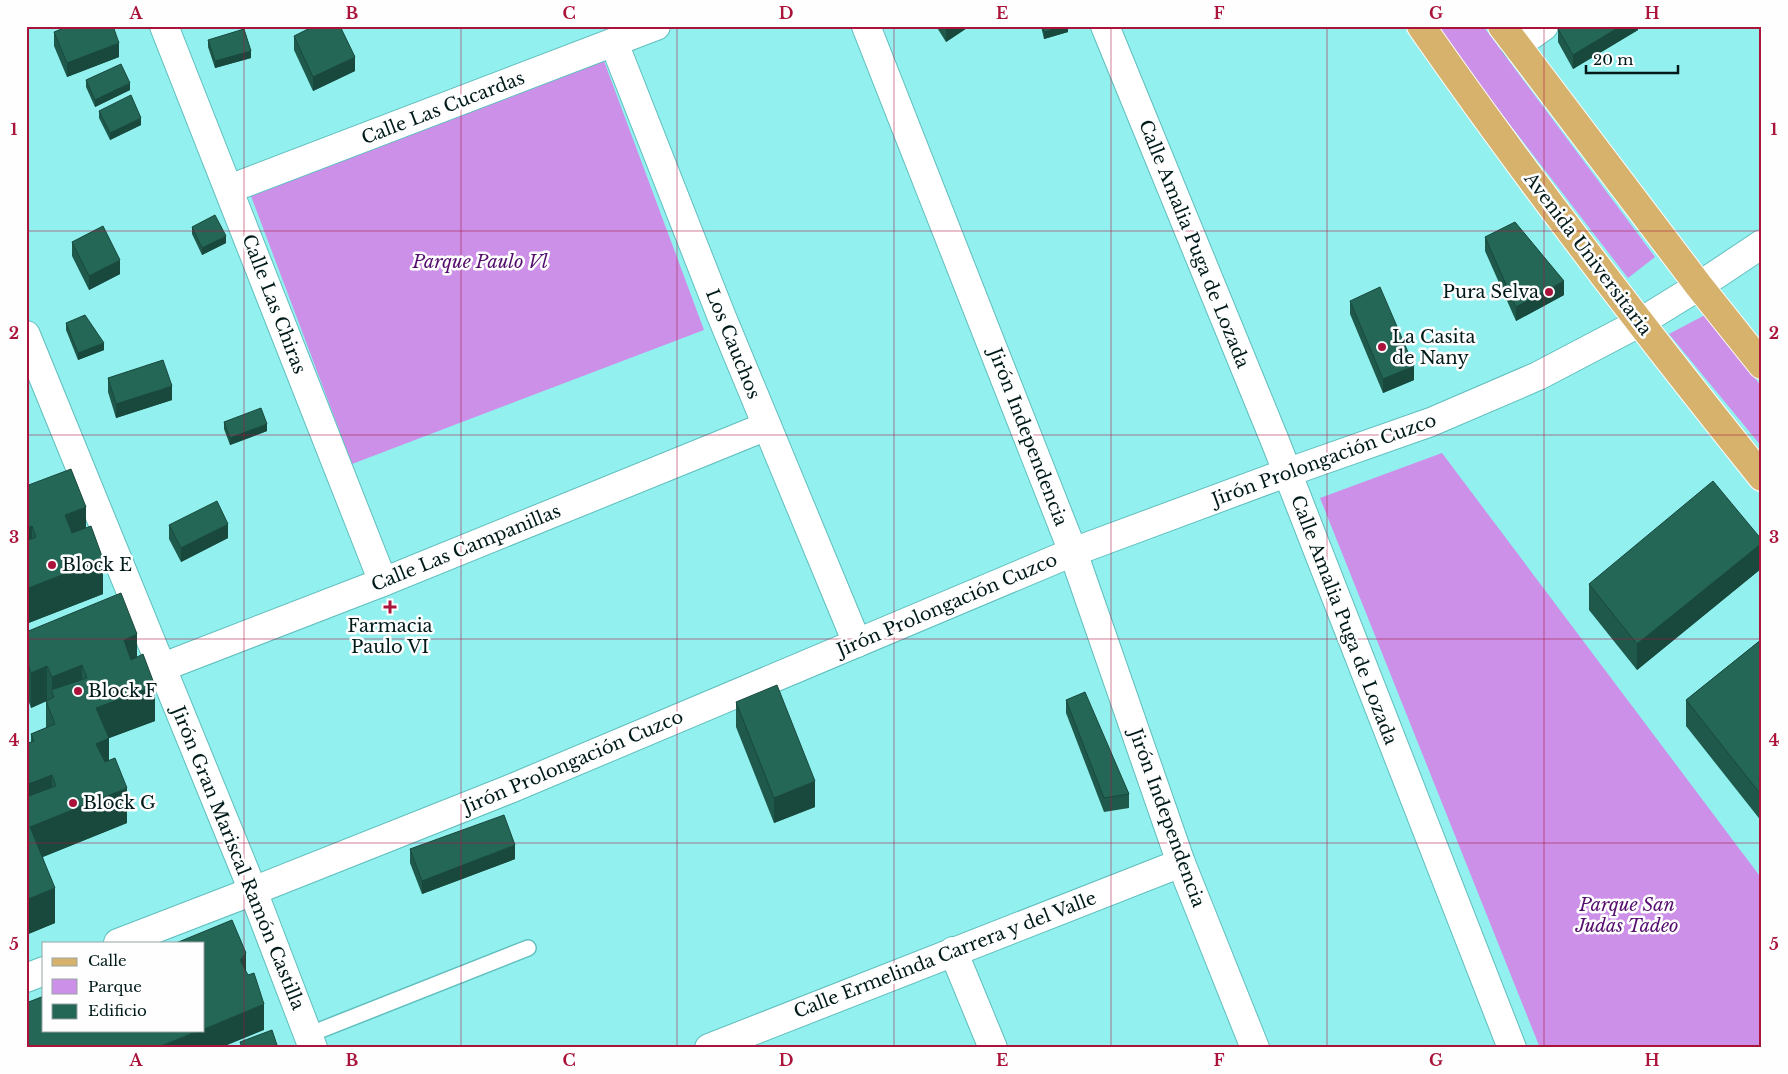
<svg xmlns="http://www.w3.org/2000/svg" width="1788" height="1074" viewBox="0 0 1788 1074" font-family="'Libre Baskerville',serif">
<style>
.green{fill:#cc90e8}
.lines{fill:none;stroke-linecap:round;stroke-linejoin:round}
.lane-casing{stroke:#60bebe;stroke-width:18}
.street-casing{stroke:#60bebe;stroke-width:30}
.secondary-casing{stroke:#60bebe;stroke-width:30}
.primary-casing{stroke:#fff;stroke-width:30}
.lane{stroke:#fff;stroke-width:15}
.street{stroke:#fff;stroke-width:28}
.secondary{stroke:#fff;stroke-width:28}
.primary{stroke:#d6b26d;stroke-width:28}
.wall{fill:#1f594b}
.shaded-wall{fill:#19483d}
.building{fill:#246757;stroke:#19483d}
.grid{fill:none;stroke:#aa143b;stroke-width:1;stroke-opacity:0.55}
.poi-dot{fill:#aa143b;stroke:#fefefe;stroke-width:2}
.labels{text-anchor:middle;stroke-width:5;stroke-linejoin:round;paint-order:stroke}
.street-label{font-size:18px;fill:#001a1a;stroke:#fefefe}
.park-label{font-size:18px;font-style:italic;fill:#540d6d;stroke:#fefefe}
.poi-label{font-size:18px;fill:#001a1a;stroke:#fefefe;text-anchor:start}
.neatline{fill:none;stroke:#aa143b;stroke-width:2}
.grid-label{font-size:16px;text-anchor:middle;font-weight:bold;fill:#aa143b}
</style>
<rect width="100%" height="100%" fill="#92f0ef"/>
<g class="green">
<path d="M1434,26H1483L1655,257L1628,278Z"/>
<path d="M604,61L704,330L352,464L251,196Z"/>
<path d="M1705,315L1762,387V447L1669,334Z"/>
<path d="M1442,453L1762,879V1048H1540L1320,498Z"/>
</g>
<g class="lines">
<g class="lane-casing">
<path id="lane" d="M308,1035L528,948"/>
</g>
<g class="street-casing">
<g id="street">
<path d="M164,26L383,582"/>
<path d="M866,26L1073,552L1181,863L1255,1048"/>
<path d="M1105,26L1275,441L1512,1048"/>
<path d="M614,43L721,315L857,643"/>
<path d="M1516,46L1544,26"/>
<path d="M229,189L656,26"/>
<path d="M26,335L253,891L313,1048"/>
<path d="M163,667L383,582L767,426"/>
<path d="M953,951L993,1048"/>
<path d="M709,1048L1181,863"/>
</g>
</g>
<g class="secondary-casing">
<g id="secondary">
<path d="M118,943L253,891L510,789L1073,552L1286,473L1431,422L1538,376L1639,323L1699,286L1762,244"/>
<path d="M26,978L44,971"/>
</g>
</g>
<g class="primary-casing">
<g id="primary">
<path d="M1421,26C1529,181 1644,330 1762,477"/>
<path d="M1502,26L1699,286L1762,365"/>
</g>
</g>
<use href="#lane" class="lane"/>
<use href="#street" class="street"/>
<use href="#secondary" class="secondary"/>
<use href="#primary" class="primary"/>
</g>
<g class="wall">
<path d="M936,26H970L946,42Z"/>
<path d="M1041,26H1068V32L1044,39Z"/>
<path d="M1638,26V30L1573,69L1558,42V29Z"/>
<path d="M54,32L119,57L67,77L54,46Z"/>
<path d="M294,36L355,71L313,91L294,50Z"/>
<path d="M208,40L251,58L215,68L208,47Z"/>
<path d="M86,80L130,90L95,107L86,87Z"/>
<path d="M99,111L141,125L110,140L99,118Z"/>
<path d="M192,227L226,243L202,255L192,234Z"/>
<path d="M1485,237L1564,295L1516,321L1485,251Z"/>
<path d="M72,242L120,274L89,290L72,256Z"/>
<path d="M1350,301L1414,380L1383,393L1350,314Z"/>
<path d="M66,323L104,350L78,360L66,330Z"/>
<path d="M108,378L172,400L116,418L108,392Z"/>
<path d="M224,422L267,431L230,445L224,429Z"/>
<path d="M26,486L86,528L103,594L26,624Z"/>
<path d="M169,525L228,538L181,562L169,539Z"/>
<path d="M1762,540V568L1637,670L1589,610V584Z"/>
<path d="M26,632L137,657L155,721L109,738V760L127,823L43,857L55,923L26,935V744L31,742V734L46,728V701L31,708L26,694Z"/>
<path d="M1762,639V822L1686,726V700Z"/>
<path d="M1066,700L1129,794V808L1104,812L1066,713Z"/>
<path d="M736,702L815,807L774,823L736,727Z"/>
<path d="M410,849L515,859L422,894L410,863Z"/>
</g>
<g class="shaded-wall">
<path d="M949,26H970L946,42V28Z"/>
<path d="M1064,26H1068V32L1044,39V32Z"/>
<path d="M1621,26H1638V30L1573,69V55Z"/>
<path d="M119,43V57L67,77V63Z"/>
<path d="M251,51V58L215,68V61Z"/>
<path d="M355,57V71L313,91V77Z"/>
<path d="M130,83V90L95,107V100Z"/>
<path d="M141,118V125L110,140V133Z"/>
<path d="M226,236V243L202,255V248Z"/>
<path d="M120,260V274L89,290V276Z"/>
<path d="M1564,281V295L1516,321V307Z"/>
<path d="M104,343V350L78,360V353Z"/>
<path d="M1414,366V380L1383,393V379Z"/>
<path d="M172,386V400L116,418V404Z"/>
<path d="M267,424V431L230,445V438Z"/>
<path d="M86,507V542L65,550V515Z"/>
<path d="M228,524V538L181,562V548Z"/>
<path d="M32,526V561L26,563V528Z"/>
<path d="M1762,543V568L1637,670V644Z"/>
<path d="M103,559V594L26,624V589Z"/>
<path d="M137,634V669L124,675V640Z"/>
<path d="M82,665V700L54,697L52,692V677Z"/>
<path d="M47,666V701L31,708V673Z"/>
<path d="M155,686V721L96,743V708Z"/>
<path d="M109,738V773L96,744Z"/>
<path d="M52,775V809L26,802V785Z"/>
<path d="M815,781V807L774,823V798Z"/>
<path d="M127,788V823L30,862V827Z"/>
<path d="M515,845V859L422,894V881Z"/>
<path d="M55,888V923L26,935V900Z"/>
<path d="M246,953V979L240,960Z"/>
<path d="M264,1004V1030L220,1048H156L200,1030H204V1029Z"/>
</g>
<g class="building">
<path d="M69,26H113L119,43L67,63L54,32Z"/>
<path d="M314,26H340L355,57L313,77L294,36Z"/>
<path d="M1042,26H1064L1044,32Z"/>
<path d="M1562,26H1621L1573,55L1558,29Z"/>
<path d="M244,29L251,51L215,61L208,40Z"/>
<path d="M121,64L130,83L95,100L86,80Z"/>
<path d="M131,95L141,118L110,133L99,111Z"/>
<path d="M215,215L226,236L202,248L192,227Z"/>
<path d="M1515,222L1564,281L1516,307L1485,237Z"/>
<path d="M103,226L120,260L89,276L72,242Z"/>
<path d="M1380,287L1414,366L1383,379L1350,301Z"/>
<path d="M85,315L104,343L78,353L66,323Z"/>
<path d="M163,360L172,386L116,404L108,378Z"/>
<path d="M261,408L267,424L230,438L224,422Z"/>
<path d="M71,469L86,507L65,515L72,533L91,526L103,559L26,589V541L36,537L32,526L26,528V486Z"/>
<path d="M1713,481L1762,540V543L1637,644L1589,584Z"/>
<path d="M217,501L228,524L181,548L169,525Z"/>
<path d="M121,593L137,634L124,640L131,660L143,654L155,686L96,708L109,738L96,744L105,762L115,758L127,788L30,827L55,888L26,900V806L28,805L26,802V797L56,786L52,775L26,785V744L34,741L31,734L55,724L46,701L54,697L51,690L87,678L82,665L52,677L47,666L31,673L26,659V632Z"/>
<path d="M1762,639V796L1686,700Z"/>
<path d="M777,685L815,781L774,798L736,702Z"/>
<path d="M1085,692L1129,794L1104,798L1066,700Z"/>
<path d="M504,815L515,845L422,881L410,849Z"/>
<path d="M232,920L246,953L240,960L248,975L254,973L264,1004L204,1029V943H176Z"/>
<path d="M44,996V1030H200L156,1048H26V1003Z"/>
<path d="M272,1030L278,1048H242L240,1042Z"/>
</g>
<path class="grid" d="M244,26V1048M461,26V1048M677,26V1048M894,26V1048M1111,26V1048M1327,26V1048M1544,26V1048M26,231H1762M26,435H1762M26,639H1762M26,843H1762"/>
<g class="poi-dot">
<circle cx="1549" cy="292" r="5"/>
<circle cx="1382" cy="347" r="5"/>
<circle cx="52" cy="565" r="5"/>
<path d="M387.5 599.5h5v5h5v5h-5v5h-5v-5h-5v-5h5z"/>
<circle cx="78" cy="691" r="5"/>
<circle cx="73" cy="803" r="5"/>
</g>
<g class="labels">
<g class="street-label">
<text transform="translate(443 108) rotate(-21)" y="6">Calle Las Cucardas</text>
<text transform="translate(1194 244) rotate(68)" y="6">Calle Amalia Puga de Lozada</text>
<text transform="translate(1588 254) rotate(53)" y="6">Avenida Universitaria</text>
<text transform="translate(274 304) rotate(69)" y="6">Calle Las Chiras</text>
<text transform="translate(733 344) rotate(68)" y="6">Los Cauchos</text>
<text transform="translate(1028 437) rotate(69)" y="6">Jirón Independencia</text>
<text transform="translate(1324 460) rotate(-20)" y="6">Jirón Prolongación Cuzco</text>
<text transform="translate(466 548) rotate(-22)" y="6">Calle Las Campanillas</text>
<text transform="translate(947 605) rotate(-23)" y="6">Jirón Prolongación Cuzco</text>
<text transform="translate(1344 620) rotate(69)" y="6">Calle Amalia Puga de Lozada</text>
<text transform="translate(573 762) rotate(-23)" y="6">Jirón Prolongación Cuzco</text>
<text transform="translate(1167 818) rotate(70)" y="6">Jirón Independencia</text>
<text transform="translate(238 858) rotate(68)" y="6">Jirón Gran Mariscal Ramón Castilla</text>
<text transform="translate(945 955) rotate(-21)" y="6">Calle Ermelinda Carrera y del Valle</text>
</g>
<g class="park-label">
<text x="480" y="268">Parque Paulo Vl</text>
<text x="1627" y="911">Parque San<tspan x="1627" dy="21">Judas Tadeo</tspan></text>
</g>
<g class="poi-label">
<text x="1539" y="298" text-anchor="end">Pura Selva</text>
<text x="1392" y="343">La Casita<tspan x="1392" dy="21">de Nany</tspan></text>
<text x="62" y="571">Block E</text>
<text x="390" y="632" text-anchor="middle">Farmacia<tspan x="390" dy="21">Paulo VI</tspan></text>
<text x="88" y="697">Block F</text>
<text x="83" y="809">Block G</text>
</g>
</g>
<rect width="1788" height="1074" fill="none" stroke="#fefefe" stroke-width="55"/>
<rect x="42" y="942" width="162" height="90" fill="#fefefe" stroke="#98a3a3"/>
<rect x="52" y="958" width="25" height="8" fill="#d6b26d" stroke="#98a3a3"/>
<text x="88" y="966" font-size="15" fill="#001a1a">Calle</text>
<rect x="52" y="979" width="25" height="15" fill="#cc90e8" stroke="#98a3a3"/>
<text x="88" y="992" font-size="15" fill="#001a1a">Parque</text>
<rect x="52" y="1004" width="25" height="15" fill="#246757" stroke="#98a3a3"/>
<text x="88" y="1016" font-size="15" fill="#001a1a">Edificio</text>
<path d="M1586 65v8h92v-8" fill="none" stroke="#001a1a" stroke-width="2.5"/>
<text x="1593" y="65" font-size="15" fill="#001a1a" stroke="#fefefe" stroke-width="4" paint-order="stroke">20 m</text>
<rect x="28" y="28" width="1732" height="1018" class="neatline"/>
<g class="grid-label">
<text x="136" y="19">A</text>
<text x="352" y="19">B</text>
<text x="569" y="19">C</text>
<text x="786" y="19">D</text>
<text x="1002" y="19">E</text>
<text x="1219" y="19">F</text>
<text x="1436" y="19">G</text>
<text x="1652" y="19">H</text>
<text x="14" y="135">1</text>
<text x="1774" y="135">1</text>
<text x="14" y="339">2</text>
<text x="1774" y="339">2</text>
<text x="14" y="543">3</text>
<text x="1774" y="543">3</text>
<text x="14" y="746">4</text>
<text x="1774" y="746">4</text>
<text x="14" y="950">5</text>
<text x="1774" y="950">5</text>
<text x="136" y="1066">A</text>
<text x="352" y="1066">B</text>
<text x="569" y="1066">C</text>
<text x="786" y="1066">D</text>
<text x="1002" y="1066">E</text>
<text x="1219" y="1066">F</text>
<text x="1436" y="1066">G</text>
<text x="1652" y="1066">H</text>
</g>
</svg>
